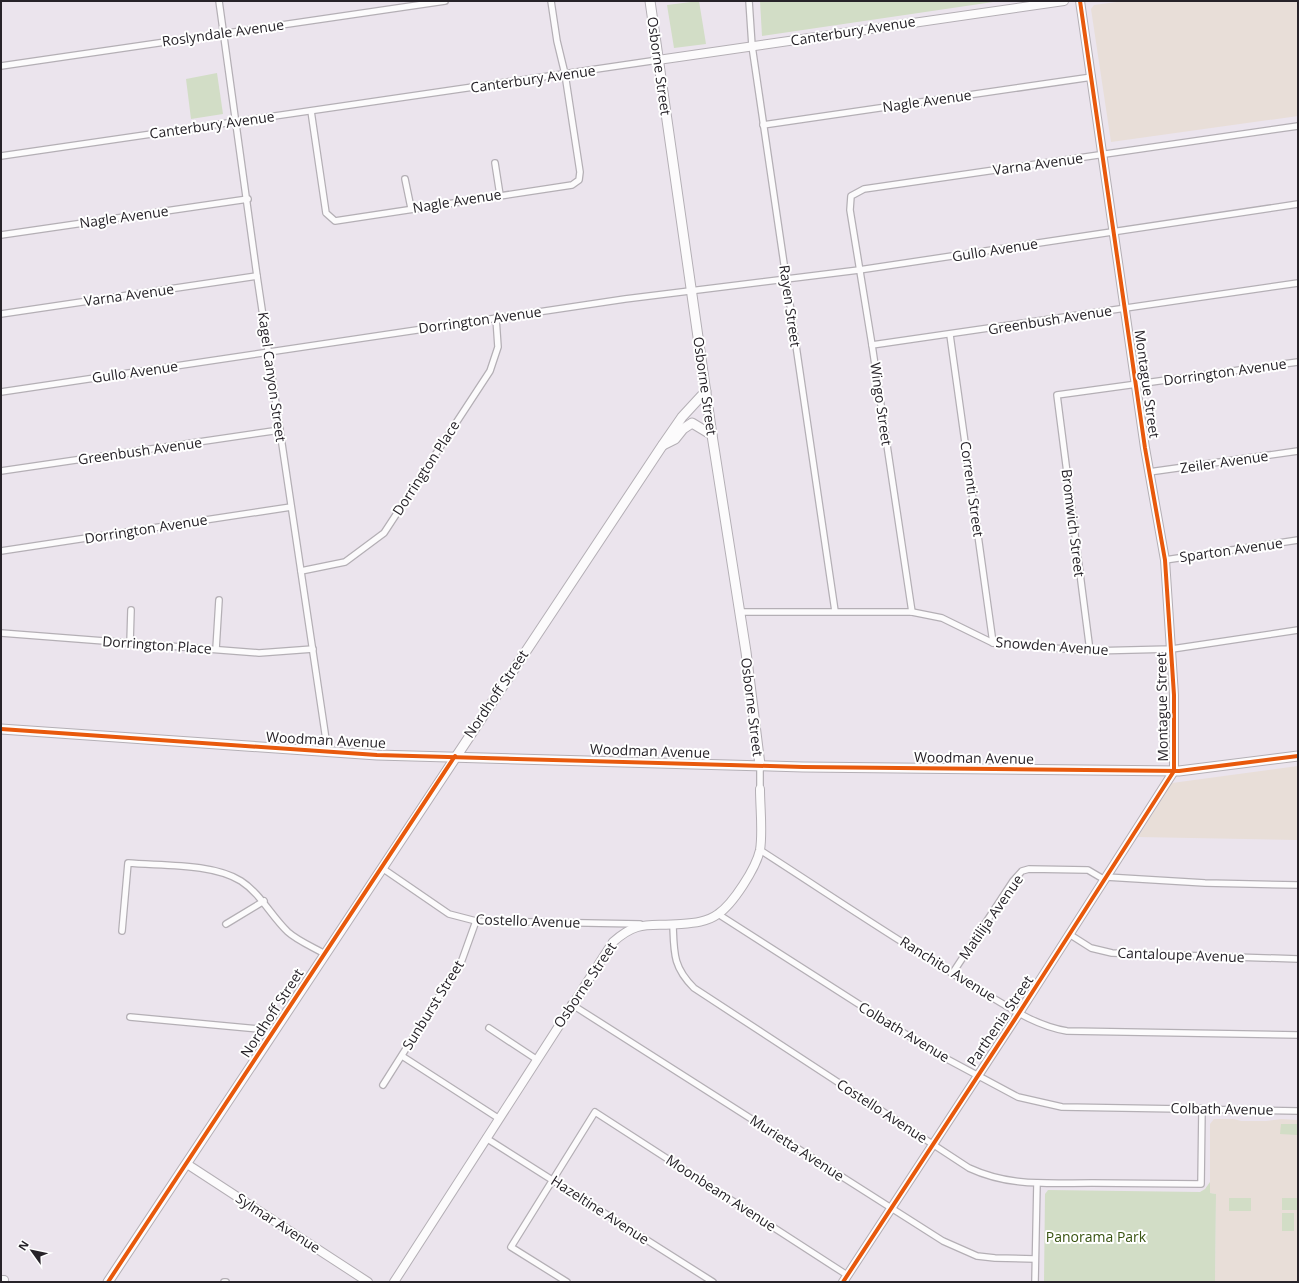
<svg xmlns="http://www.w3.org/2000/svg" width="1299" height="1283" viewBox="0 0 1299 1283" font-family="'Open Sans',sans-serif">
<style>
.education{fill:#e8ded8}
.green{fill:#d2ddc6}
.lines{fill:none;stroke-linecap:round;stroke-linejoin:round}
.street-casing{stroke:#b4afb5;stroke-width:8}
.secondary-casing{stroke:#b4afb5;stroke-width:10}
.primary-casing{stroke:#b4afb5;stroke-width:11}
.street{stroke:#fcfbfc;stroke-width:5.5}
.secondary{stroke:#fcfbfc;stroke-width:8}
.primary{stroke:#fcfbfc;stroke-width:9}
.cycleway-casing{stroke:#fff;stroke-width:6}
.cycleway{stroke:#e8590c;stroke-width:4}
.labels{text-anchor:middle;stroke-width:4;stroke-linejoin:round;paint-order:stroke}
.street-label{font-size:14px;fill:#272329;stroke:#fff}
.park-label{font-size:14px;fill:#375210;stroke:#fff}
</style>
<rect width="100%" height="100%" fill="#ebe4ed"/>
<g class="education">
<path d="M1124,1H1298V116L1111,142L1091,9L1094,5Z"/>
<path d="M1298,766V840L1138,837L1172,783Z"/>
<path d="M1214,1119H1234L1241,1121H1266L1281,1119L1298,1120V1282H1215L1216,1194L1210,1193V1124Z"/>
</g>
<g class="green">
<path d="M699,1L706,44L674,48L667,5Z"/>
<path d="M760,1H1000L762,36Z"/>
<path d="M217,73L223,114L191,119L186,79Z"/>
<path d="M1281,1124H1297V1135L1280,1134Z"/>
<path d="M1210,1182V1193L1216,1194L1215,1282H1044L1045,1194L1048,1190L1200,1192L1205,1189Z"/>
<rect x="1229" y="1198" width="22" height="13"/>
<rect x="1282" y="1198" width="16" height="12"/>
<rect x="1282" y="1213" width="12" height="18"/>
</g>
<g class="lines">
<g class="street-casing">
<g id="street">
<path d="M219,1L257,276L328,753"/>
<path d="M749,1L752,46L835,611"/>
<path d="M1,66L445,1"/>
<path d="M311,111L326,213L335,221L572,185L579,180L580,172L565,74L557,41L551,1"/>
<path d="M763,125L1092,77"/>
<path d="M1,156L658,60"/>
<path d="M495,163L500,195"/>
<path d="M405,179L411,208"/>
<path d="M1,235L248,199"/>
<path d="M1,314L257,276"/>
<path d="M950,335L993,643"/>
<path d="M872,345L1298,283"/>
<path d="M1,392L625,299L859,270L1298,204"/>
<path d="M1,471L280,430"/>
<path d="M1149,472L1298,451"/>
<path d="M1,551L291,507"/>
<path d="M1165,560L1298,540"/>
<path d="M301,571L345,562L384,533L490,371L498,347L496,318"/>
<path d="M739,612H912L942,618L993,643L1090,651L1172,649L1298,630"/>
<path d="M912,612L872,345L850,210L851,196L864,189L1298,126"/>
<path d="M1,633L259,653L313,649"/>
<path d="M130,643L131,610"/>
<path d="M216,649L219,600"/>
<path d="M1090,651L1057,395L1298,362"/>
<path d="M760,765V789"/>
<path d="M760,850C833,897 905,946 980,990C1007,1006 1035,1026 1067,1031L1298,1035"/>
<path d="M382,868L449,914L476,921L640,924"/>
<path d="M1106,877L1205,883L1298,885"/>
<path d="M718,914L932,1051L1018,1097L1062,1107L1298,1111"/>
<path d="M226,924L264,901"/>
<path d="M673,925C674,953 673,967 694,988L969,1168C1010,1187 1048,1183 1092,1183C1128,1183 1165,1184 1201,1184L1202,1108"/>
<path d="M122,931L128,863C161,866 212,863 241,881C261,894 271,916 288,932C298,941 313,947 325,954"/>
<path d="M1069,934L1091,948L1112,953L1298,959"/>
<path d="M952,974L1013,881L1022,871L1029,869L1088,870L1105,880"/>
<path d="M571,1004L943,1241L977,1256L995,1258L1035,1259"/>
<path d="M130,1017L259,1029L271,1036"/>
<path d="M489,1028L536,1059"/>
<path d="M402,1056L498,1118"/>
<path d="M383,1085L462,960L476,921"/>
<path d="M486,1138L713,1282"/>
<path d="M224,1282H226"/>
<path d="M567,1282L511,1247L595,1112L847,1275"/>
<path d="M1035,1282L1037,1183"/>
</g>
</g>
<g class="secondary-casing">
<g id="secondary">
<path d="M658,60L1064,1"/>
<path d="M187,1164L368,1282"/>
<path d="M1,1280H4"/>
<path d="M394,1282L613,942C639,919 649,927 681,924C694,923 707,922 718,914C733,904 756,868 760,850C763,832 760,808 760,789"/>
<path d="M843,1282L1019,1013L1174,771V695L1165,560L1145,448L1080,1"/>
</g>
</g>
<g class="primary-casing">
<g id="primary">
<path d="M650,1L712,435L746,652L760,765"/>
<path d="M663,445L675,439L683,429L692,423L712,435"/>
<path d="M1,729L377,755L803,767L1179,771L1298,756"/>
<path d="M108,1282L662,446L682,417L706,391"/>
</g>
</g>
<use href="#street" class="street"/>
<use href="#secondary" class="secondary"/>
<use href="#primary" class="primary"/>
<g class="cycleway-casing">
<g id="cycleway">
<path d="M1080,1L1145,448L1165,560L1174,695V771"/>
<path d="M1,729L377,755L803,767L1179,771L1298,756"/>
<path d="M108,1282L455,756"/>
<path d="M843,1282L1019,1013L1174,771"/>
</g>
</g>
<use href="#cycleway" class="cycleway"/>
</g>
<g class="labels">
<g class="street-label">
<text transform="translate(853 31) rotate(-9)" y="5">Canterbury Avenue</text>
<text transform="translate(223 33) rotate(-8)" y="5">Roslyndale Avenue</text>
<text transform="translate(659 66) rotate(82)" y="5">Osborne Street</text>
<text transform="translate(533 79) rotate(-8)" y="5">Canterbury Avenue</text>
<text transform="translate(927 101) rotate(-8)" y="5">Nagle Avenue</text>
<text transform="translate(212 125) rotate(-8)" y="5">Canterbury Avenue</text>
<text transform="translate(1038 164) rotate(-8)" y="5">Varna Avenue</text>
<text transform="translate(457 201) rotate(-9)" y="5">Nagle Avenue</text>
<text transform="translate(124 217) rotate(-8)" y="5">Nagle Avenue</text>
<text transform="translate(995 250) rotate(-9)" y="5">Gullo Avenue</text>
<text transform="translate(129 295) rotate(-8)" y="5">Varna Avenue</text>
<text transform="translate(790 306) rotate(82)" y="5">Rayen Street</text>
<text transform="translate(480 320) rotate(-8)" y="5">Dorrington Avenue</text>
<text transform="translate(1050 320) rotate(-9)" y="5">Greenbush Avenue</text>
<text transform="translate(135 372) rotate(-8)" y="5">Gullo Avenue</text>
<text transform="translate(1225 372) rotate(-8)" y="5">Dorrington Avenue</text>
<text transform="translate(272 377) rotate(82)" y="5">Kagel Canyon Street</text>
<text transform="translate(1147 384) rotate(82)" y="5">Montague Street</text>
<text transform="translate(705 386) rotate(82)" y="5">Osborne Street</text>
<text transform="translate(881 404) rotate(82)" y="5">Wingo Street</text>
<text transform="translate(140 451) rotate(-8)" y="5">Greenbush Avenue</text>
<text transform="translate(1224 462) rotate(-8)" y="5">Zeiler Avenue</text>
<text transform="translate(426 468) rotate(-57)" y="5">Dorrington Place</text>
<text transform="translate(972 489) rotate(82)" y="5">Correnti Street</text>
<text transform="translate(1073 523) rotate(83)" y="5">Bromwich Street</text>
<text transform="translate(146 529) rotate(-9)" y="5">Dorrington Avenue</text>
<text transform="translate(1231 550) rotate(-8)" y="5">Sparton Avenue</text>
<text transform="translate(157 645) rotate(4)" y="5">Dorrington Place</text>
<text transform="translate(1052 646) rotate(4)" y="5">Snowden Avenue</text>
<text transform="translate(496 694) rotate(-56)" y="5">Nordhoff Street</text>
<text transform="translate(752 707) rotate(83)" y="5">Osborne Street</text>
<text transform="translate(1162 707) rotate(-91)" y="5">Montague Street</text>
<text transform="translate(326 740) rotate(3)" y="5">Woodman Avenue</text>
<text transform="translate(650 751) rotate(2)" y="5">Woodman Avenue</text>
<text transform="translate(974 758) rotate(1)" y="5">Woodman Avenue</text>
<text transform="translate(991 917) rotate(-55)" y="5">Matilija Avenue</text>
<text transform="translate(528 921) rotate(2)" y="5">Costello Avenue</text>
<text transform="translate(1181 955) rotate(2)" y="5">Cantaloupe Avenue</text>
<text transform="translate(948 969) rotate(32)" y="5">Ranchito Avenue</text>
<text transform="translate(585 985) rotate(-56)" y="5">Osborne Street</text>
<text transform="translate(433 1005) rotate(-58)" y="5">Sunburst Street</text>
<text transform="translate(272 1013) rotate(-57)" y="5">Nordhoff Street</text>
<text transform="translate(1000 1021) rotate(-56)" y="5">Parthenia Street</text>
<text transform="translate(904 1032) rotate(31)" y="5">Colbath Avenue</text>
<text transform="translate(1222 1109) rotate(1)" y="5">Colbath Avenue</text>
<text transform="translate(882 1111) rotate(33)" y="5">Costello Avenue</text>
<text transform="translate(797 1148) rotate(33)" y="5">Murietta Avenue</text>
<text transform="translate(721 1193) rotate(33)" y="5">Moonbeam Avenue</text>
<text transform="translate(600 1210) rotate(33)" y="5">Hazeltine Avenue</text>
<text transform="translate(278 1223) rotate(33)" y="5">Sylmar Avenue</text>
</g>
<g class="park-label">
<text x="1096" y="1242">Panorama Park</text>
</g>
</g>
<rect width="1299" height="1283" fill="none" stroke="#272329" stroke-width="4"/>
<g transform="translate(32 1251) rotate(303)" stroke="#ffffff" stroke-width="3" paint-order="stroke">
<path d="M0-3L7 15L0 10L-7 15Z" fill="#272329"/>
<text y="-6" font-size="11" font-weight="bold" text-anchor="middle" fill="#272329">N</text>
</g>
</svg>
